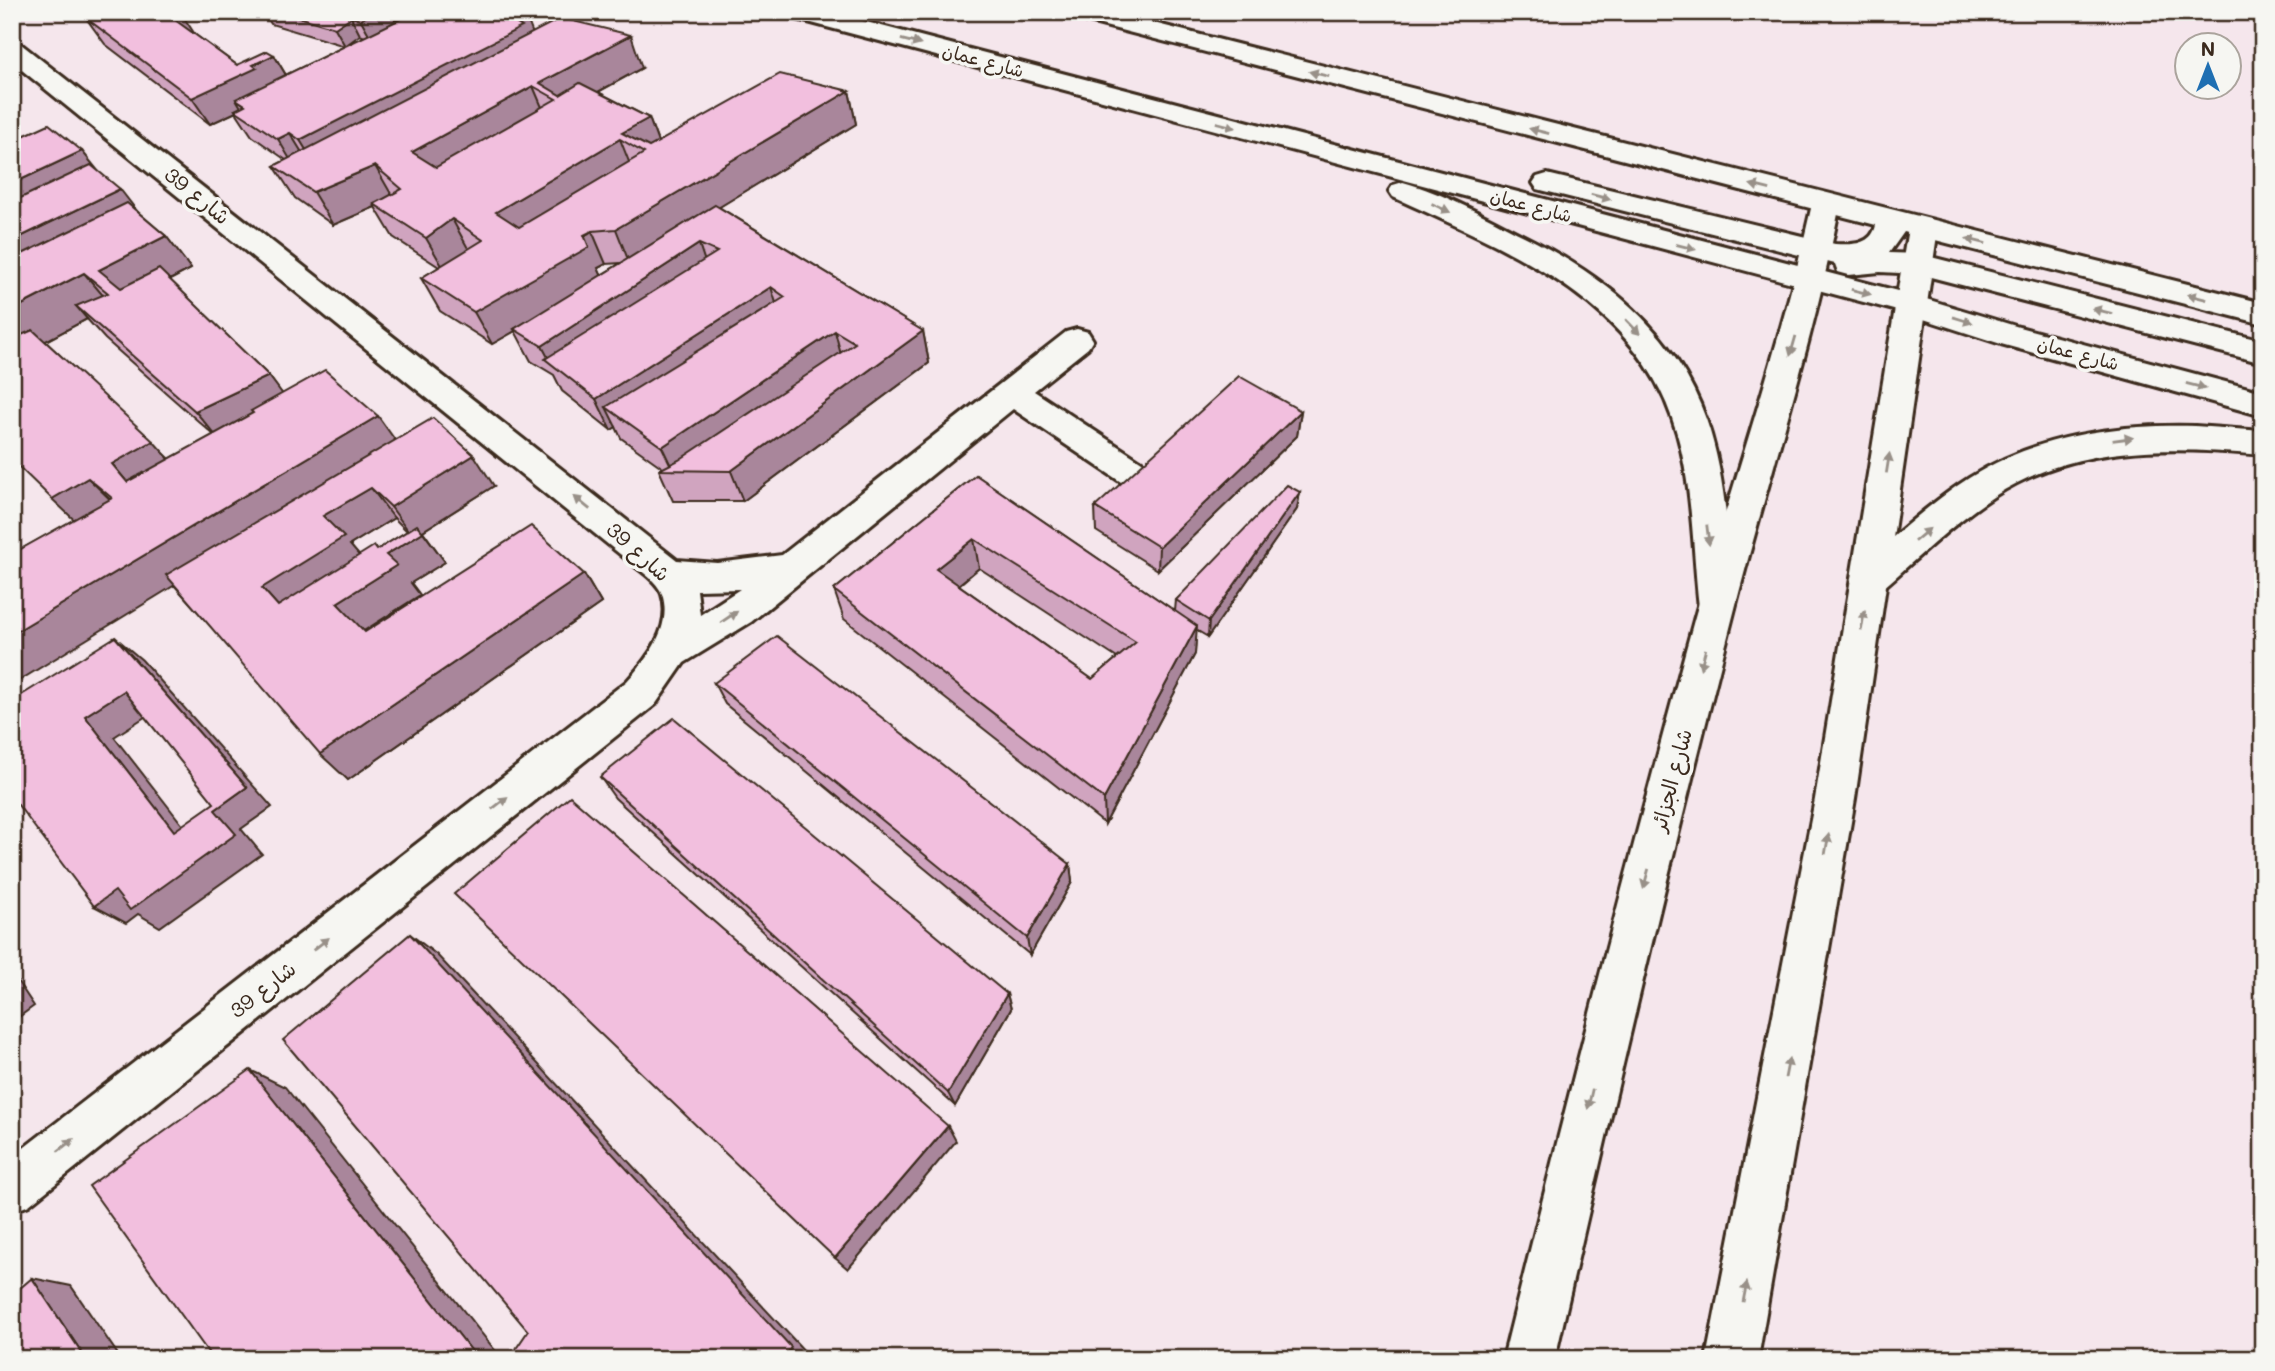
<svg xmlns="http://www.w3.org/2000/svg" width="2275" height="1371" viewBox="0 0 2275 1371" font-family="Mali,'Playpen Sans Arabic',sans-serif">
<style>
.lines{fill:none;stroke-linecap:round;stroke-linejoin:round}
.minor-casing{stroke:#3b2a1e;stroke-width:6}
.secondary-casing{stroke:#3b2a1e;stroke-width:6}
.primary-casing{stroke:#3b2a1e;stroke-width:6}
.minor{fill:#f6f6f2;fill-rule:evenodd}
.secondary{fill:#f6f6f2;fill-rule:evenodd}
.primary{fill:#f6f6f2;fill-rule:evenodd}
.wall{fill:#d0a4bf;stroke:#3b2a1e;stroke-width:2;fill-rule:evenodd}
.shaded-wall{fill:#a9869b;stroke:#3b2a1e;stroke-width:2}
.building{fill:#f2bfde;stroke:#3b2a1e;stroke-width:2;fill-rule:evenodd}
.oneway{fill:#989088}
.labels{text-anchor:middle;stroke-width:7;stroke-linejoin:round;paint-order:stroke}
.far-street-label{font-size:18px;fill:#3b2a1e;stroke:#f6f6f2}
.street-label{font-size:21px;fill:#3b2a1e;stroke:#f6f6f2}
</style>
<rect width="100%" height="100%" fill="#f5e6ec"/>
<filter id="ink" filterUnits="userSpaceOnUse"><feTurbulence type="fractalNoise" baseFrequency=".0143" numOctaves="2"/><feDisplacementMap in="SourceGraphic" scale="14" xChannelSelector="R" yChannelSelector="G"/><feConvolveMatrix kernelMatrix="1 2 1 2 8 2 1 2 1" color-interpolation-filters="sRGB"/></filter>
<g filter="url(#ink)">
<g class="lines">
<g class="minor-casing">
<path id="minor" d="M12,41L21,44L677,560L717,563L782,555L1066,332L1077,329L1088,332L1093,340L1088,348L1034,391L1145,464L1150,473L1145,482L1133,486L1121,482L1013,409L751,622L684,663L655,705L29,1205L12,1212V1157L627,681C647,659 673,627 662,594C657,581 641,571 631,563L12,62ZM740,589L700,615L697,590Z"/>
</g>
<g class="secondary-casing">
<g id="secondary">
<path d="M1826,195L1836,198L1840,204C1813,345 1767,481 1732,620C1669,865 1611,1112 1555,1359H1503C1564,1112 1627,865 1694,620C1733,481 1781,345 1812,204L1816,198Z"/>
<path d="M1923,219L1933,221L1938,228L1855,799L1758,1359H1706L1815,799L1908,228L1913,221Z"/>
</g>
</g>
<g class="primary-casing">
<g id="primary">
<path d="M786,12H828L1913,295L2019,327L2263,392V416L2001,344L1905,313L789,17Z"/>
<path d="M1067,12H1110L2263,303V324L1904,232L1889,253L1919,254L2263,341V363L1919,274L1880,272L1849,275L1838,272L1835,264L1537,189L1533,183L1537,177L1547,174L1835,244C1852,245 1872,245 1876,225L1070,17Z"/>
<path d="M1403,182C1444,193 1486,217 1524,236C1605,276 1675,331 1706,419C1727,478 1728,545 1735,607L1730,618L1717,622L1704,618L1699,607C1692,545 1693,477 1672,418C1630,296 1501,247 1393,197L1389,191L1393,185Z"/>
<path d="M2195,426L2263,431V455C2170,447 2075,443 1993,497C1953,523 1918,558 1882,589L1869,593L1856,589L1851,579L1856,569C1893,538 1928,504 1969,478C2037,435 2116,424 2195,426Z"/>
</g>
</g>
<use href="#minor" class="minor"/>
<use href="#secondary" class="secondary"/>
<use href="#primary" class="primary"/>
</g>
<g class="wall">
<path d="M219,12H237L232,16Z"/>
<path d="M264,12H407L390,24L532,33L642,68L598,92L649,118L658,142L849,91L856,124L719,207L923,331L929,363L743,501H673L659,470L663,468L621,438L616,427L611,430L562,391L554,375L531,361L515,331L492,344L440,311L421,278L439,267L393,237L375,207L333,225L295,198L274,166L286,160L252,136L236,112L210,124L105,44L86,18L194,34L237,65L274,55L286,75L345,46L271,24ZM360,35L365,37L346,46ZM621,263L601,275L598,268L606,264Z"/>
<path d="M12,141L99,172L138,212L166,236L191,269L170,280L269,376L282,394L395,440L494,486L423,531L445,562L411,583L420,595L364,631L365,632L584,574L601,603L348,780L174,585L16,552L74,520ZM87,319L105,339L214,435L170,459L45,341ZM394,518L407,531L377,550L359,556L350,545Z"/>
<path d="M1301,411L1297,436L1158,570L1096,531L1095,507Z"/>
<path d="M976,475L1175,611L1176,600L1300,492L1297,509L1208,637L1196,630L1195,654L1105,824L844,619L834,590ZM979,568L1117,658L1092,679L959,585Z"/>
<path d="M714,683L1070,864L1072,882L1030,955L725,704Z"/>
<path d="M600,777L1007,994L1011,1009L955,1106L615,798Z"/>
</g>
<g class="shaded-wall">
<path d="M372,12H407L371,38L361,20Z"/>
<path d="M181,13L198,39L171,17Z"/>
<path d="M526,16L536,42L316,166L300,140Z"/>
<path d="M351,17L360,35L345,46L335,28Z"/>
<path d="M631,35L642,68L561,112L556,99L540,83Z"/>
<path d="M274,55L290,82L245,105L236,99L242,109L235,110L236,112L210,124L192,98L253,65Z"/>
<path d="M533,86L547,119L430,185L412,152Z"/>
<path d="M849,91L856,124L629,262L616,229Z"/>
<path d="M649,118L661,151L644,153L622,133Z"/>
<path d="M290,133L306,159L294,166L278,139Z"/>
<path d="M620,139L633,172L512,244L496,212Z"/>
<path d="M82,151L103,177L12,221V184Z"/>
<path d="M375,166L394,199L374,204L375,207L333,225L313,192Z"/>
<path d="M120,189L140,215L12,279V241Z"/>
<path d="M452,219L470,252L445,271L426,238Z"/>
<path d="M592,231L606,264L598,268L603,279L514,329L515,331L492,344L474,312Z"/>
<path d="M166,236L191,269L126,302L99,270Z"/>
<path d="M699,244L710,277L551,363L542,346Z"/>
<path d="M84,273L112,306H76L87,319L12,359V310Z"/>
<path d="M771,287L781,319L606,407L616,427L611,430L596,399Z"/>
<path d="M835,331L843,363L673,470L662,447Z"/>
<path d="M923,331L929,363L743,501L731,471Z"/>
<path d="M269,376L293,408L222,443L195,411Z"/>
<path d="M1301,411L1297,436L1158,570L1159,547Z"/>
<path d="M378,416L400,447L12,685V634Z"/>
<path d="M153,441L181,472L127,482L112,464Z"/>
<path d="M474,455L494,486L413,537L391,507Z"/>
<path d="M88,478L120,509L85,530L52,499Z"/>
<path d="M371,488L394,518L350,545L369,567L278,606L262,588L323,516Z"/>
<path d="M1300,492L1297,509L1208,637L1209,621Z"/>
<path d="M423,532L445,562L411,583L420,595L362,632L337,603L392,568L386,555Z"/>
<path d="M974,539L979,568L942,598L936,569Z"/>
<path d="M584,574L601,603L348,780L320,754Z"/>
<path d="M1197,626L1195,654L1105,824L1104,799Z"/>
<path d="M115,637L142,660L272,807L241,829L262,854L160,927L138,914L126,923L94,906L215,810L247,787Z"/>
<path d="M124,691L151,713L114,737L202,850L174,831L85,716Z"/>
<path d="M1070,864L1072,882L1030,955L1027,938Z"/>
<path d="M410,934L437,955L807,1354L804,1359H785Z"/>
<path d="M12,973L34,1006L12,1022Z"/>
<path d="M1007,994L1011,1009L955,1106L948,1093Z"/>
<path d="M250,1070L285,1087L502,1359H478Z"/>
<path d="M948,1126L956,1141L848,1269L835,1258Z"/>
<path d="M32,1278L71,1286L121,1359H86Z"/>
</g>
<g class="building">
<path d="M100,12H179L181,13L171,17L237,65L267,51L274,55L253,65L257,68L192,98L86,18Z"/>
<path d="M282,12H372L361,20L351,17L335,28Z"/>
<path d="M415,12H518L526,16L514,22L522,27L300,140L290,133L278,139L235,110L245,105L236,99Z"/>
<path d="M561,18L631,35L540,83L560,95L580,83L649,118L622,133L649,147L780,74L849,91L616,229L592,231L584,235L589,247L474,312L421,278L483,240L452,219L426,238L374,204L402,189L375,166L313,192L274,166ZM533,86L556,99L436,167L412,152ZM620,139L644,153L519,227L496,212Z"/>
<path d="M49,124L82,151L12,184V141Z"/>
<path d="M91,165L120,189L12,241V202Z"/>
<path d="M127,203L166,236L99,270L121,288L159,269L269,376L195,411L76,306L108,293L84,273L12,310V259Z"/>
<path d="M715,205L923,331L731,471L659,470L679,460L855,343L835,331L662,447L606,407L785,297L771,287L596,399L545,359L717,252L699,244L542,346L514,329Z"/>
<path d="M33,330L153,441L112,464L127,482L253,413L251,411L325,370L378,416L12,634V554L112,498L88,478L52,499L12,460V339Z"/>
<path d="M1239,376L1301,411L1159,547L1095,507Z"/>
<path d="M433,418L474,455L391,507L371,488L323,516L344,537L262,588L278,606L374,546L377,550L417,525L423,532L386,555L397,565L337,603L365,632L531,526L584,574L320,754L166,575Z"/>
<path d="M976,475L1197,626L1104,799L834,590ZM974,539L1136,642L1092,679L936,569Z"/>
<path d="M1287,485L1300,492L1209,621L1176,600Z"/>
<path d="M777,636L1070,864L1027,938L714,683Z"/>
<path d="M115,637L247,787L215,810L236,834L130,910L115,891L94,906L12,797V701ZM124,691L214,803L174,831L85,716Z"/>
<path d="M674,718L1007,994L948,1093L600,777Z"/>
<path d="M570,796L948,1126L835,1258L454,894Z"/>
<path d="M410,934L791,1347L785,1359H509L528,1331L283,1040Z"/>
<path d="M250,1070L478,1359H213L89,1186Z"/>
<path d="M32,1278L86,1359H12V1295Z"/>
</g>
<defs><path id="oneway-solid" d="M-6-.8H1V-3.2L6.5 0L1 3.2V.8H-6Z" transform="scale(1.75)"/></defs>
<g class="oneway">
<use href="#oneway-solid" transform="translate(911 42) rotate(15)"/>
<use href="#oneway-solid" transform="translate(1319 74) rotate(-166)"/>
<use href="#oneway-solid" transform="translate(1226 125) rotate(15)"/>
<use href="#oneway-solid" transform="translate(1539 131) rotate(-166)"/>
<use href="#oneway-solid" transform="translate(1760 187) rotate(-166)"/>
<use href="#oneway-solid" transform="translate(1601 197) rotate(14)"/>
<use href="#oneway-solid" transform="translate(1441 208) rotate(25)"/>
<use href="#oneway-solid" transform="translate(1976 241) rotate(-166)"/>
<use href="#oneway-solid" transform="translate(1686 247) rotate(15)"/>
<use href="#oneway-solid" transform="translate(1861 292) rotate(14)"/>
<use href="#oneway-solid" transform="translate(2197 297) rotate(-166)"/>
<use href="#oneway-solid" transform="translate(2102 311) rotate(-166)"/>
<use href="#oneway-solid" transform="translate(1963 320) rotate(17)"/>
<use href="#oneway-solid" transform="translate(1633 327) rotate(46)"/>
<use href="#oneway-solid" transform="translate(1793 346) rotate(106)"/>
<use href="#oneway-solid" transform="translate(2196 386) rotate(15)"/>
<use href="#oneway-solid" transform="translate(2123 439) rotate(-8)"/>
<use href="#oneway-solid" transform="translate(1888 463) rotate(-81)"/>
<use href="#oneway-solid" transform="translate(582 503) rotate(-141)"/>
<use href="#oneway-solid" transform="translate(1708 535) rotate(83)"/>
<use href="#oneway-solid" transform="translate(1922 535) rotate(-40)"/>
<use href="#oneway-solid" transform="translate(729 617) rotate(-34)"/>
<use href="#oneway-solid" transform="translate(1863 620) rotate(-81)"/>
<use href="#oneway-solid" transform="translate(1703 659) rotate(105)"/>
<use href="#oneway-solid" transform="translate(500 803) rotate(-38)"/>
<use href="#oneway-solid" transform="translate(1827 844) rotate(-80)"/>
<use href="#oneway-solid" transform="translate(1646 879) rotate(105)"/>
<use href="#oneway-solid" transform="translate(321 944) rotate(-38)"/>
<use href="#oneway-solid" transform="translate(1787 1068) rotate(-79)"/>
<use href="#oneway-solid" transform="translate(1590 1099) rotate(103)"/>
<use href="#oneway-solid" transform="translate(66 1145) rotate(-38)"/>
<use href="#oneway-solid" transform="translate(1745 1292) rotate(-79)"/>
</g>
</g>
<g class="labels">
<g class="far-street-label">
<text transform="translate(983 61) rotate(15)" y="6">شارع عمان</text>
<text transform="translate(1531 206) rotate(15)" y="6">شارع عمان</text>
<text transform="translate(2078 354) rotate(15)" y="6">شارع عمان</text>
</g>
<g class="street-label">
<text transform="translate(197 196) rotate(39)" y="7">شارع 39</text>
<text transform="translate(638 552) rotate(42)" y="7">شارع 39</text>
<text transform="translate(1672 780) rotate(-75)" y="7">شارع الجزائر</text>
<text transform="translate(263 990) rotate(-38)" y="7">شارع 39</text>
</g>
</g>
<rect width="2275" height="1371" fill="none" stroke="#f6f6f2" stroke-width="42"/>
<rect x="21" y="21" width="2233" height="1329" fill="none" stroke="#3b2a1e" stroke-width="2.5" filter="url(#ink)"/>
<g transform="translate(2208 66)"><circle r="33" fill="#f6f6f2" stroke="#aba49d" stroke-width="2"/>
<path d="M0-5L12 26L0 18L-12 26Z" fill="#1f6fb2"/>
<text y="-10" font-size="19" font-weight="bold" text-anchor="middle" fill="#3b2a1e">N</text>
</g>
</svg>
